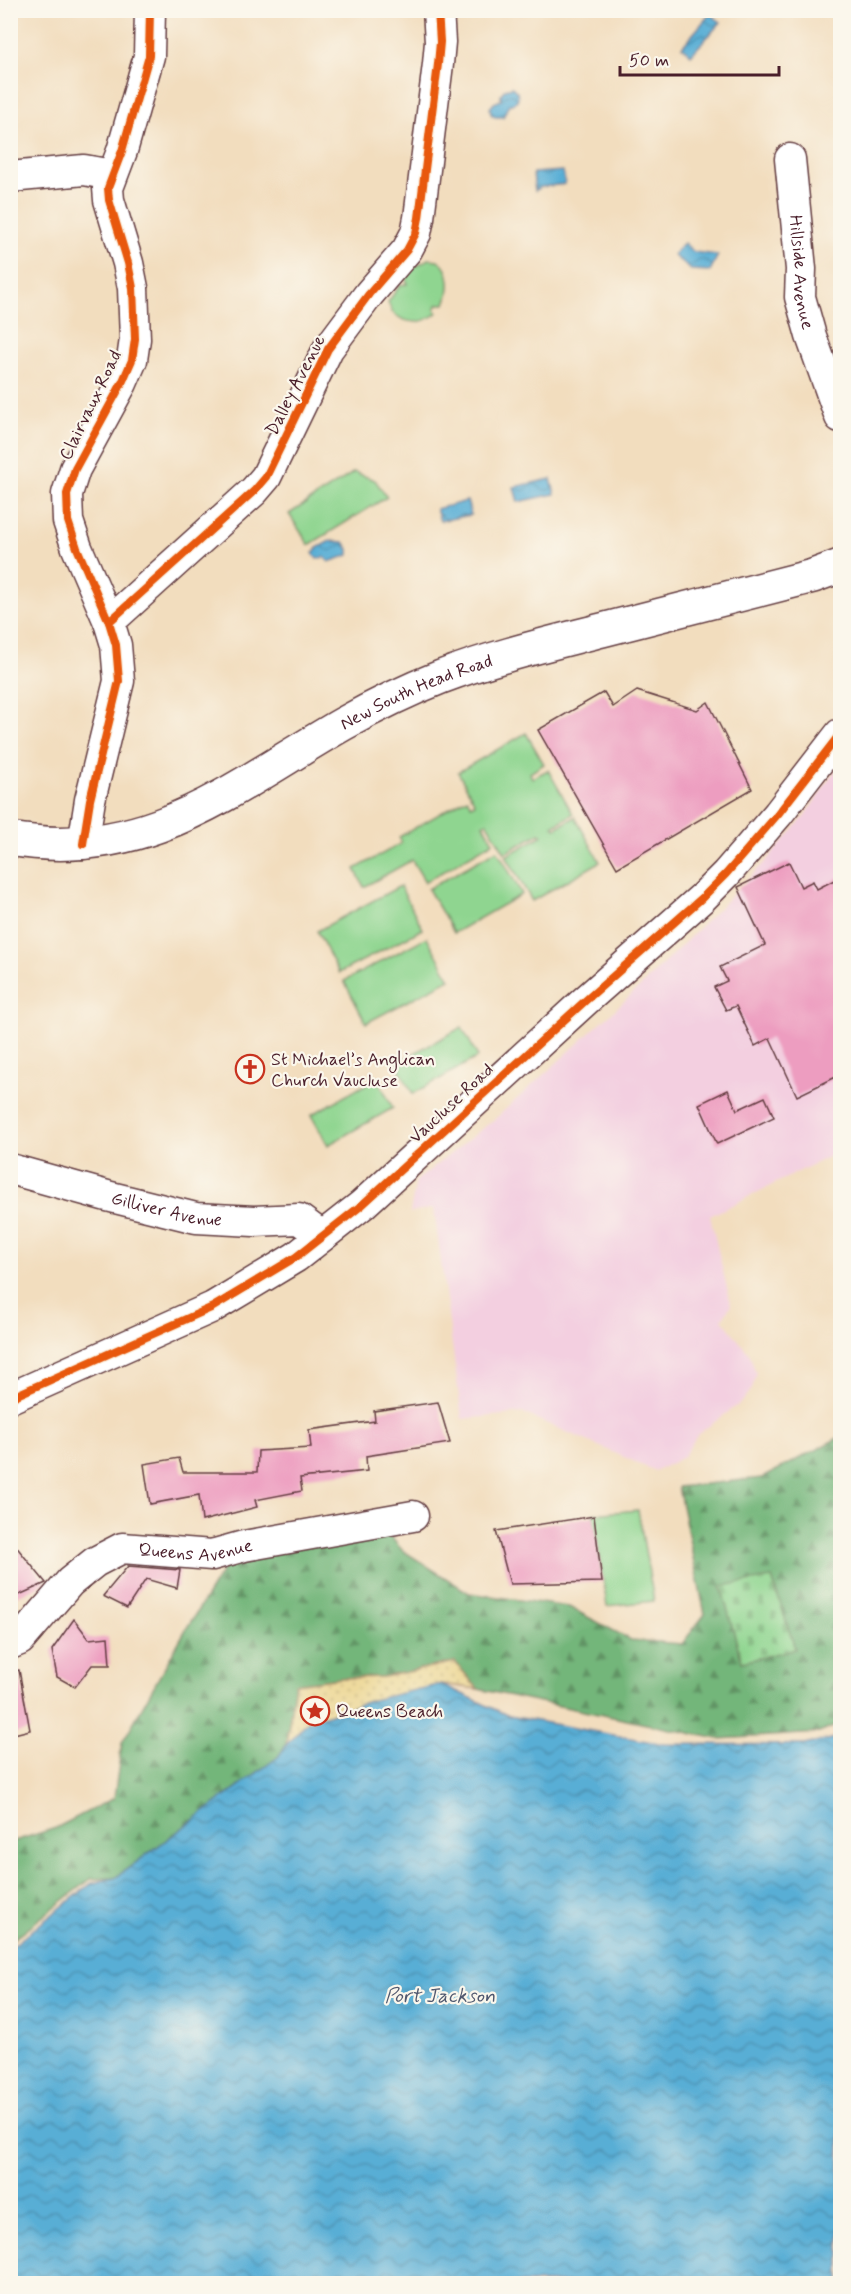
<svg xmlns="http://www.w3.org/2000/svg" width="851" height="2294" viewBox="0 0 851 2294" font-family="Mynerve,sans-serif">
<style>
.built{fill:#f3cfe0}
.forest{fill:url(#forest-firs);stroke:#5e6a52;stroke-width:1.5}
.sand{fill:url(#sand-dots);stroke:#9c7c64;stroke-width:1.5}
.cemetery{fill:url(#cemetery-stones);stroke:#6c7a5e;stroke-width:1.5}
.garden{fill:#8fd590;stroke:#6c7a5e;stroke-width:1.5}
.water{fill:url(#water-waves);stroke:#516680;stroke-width:1.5}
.building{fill:#ed9dc0}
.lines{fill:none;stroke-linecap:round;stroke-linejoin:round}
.minor-casing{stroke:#633c41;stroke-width:33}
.major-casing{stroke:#633c41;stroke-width:36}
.minor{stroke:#fff;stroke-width:30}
.major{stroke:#fff;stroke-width:33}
.cycleway-casing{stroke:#fbf7ec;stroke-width:11}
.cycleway{stroke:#e8590c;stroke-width:8}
.labels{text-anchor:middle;stroke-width:4.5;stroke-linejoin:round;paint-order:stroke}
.street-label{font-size:18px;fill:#4a1f2b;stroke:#fbf7ec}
.poi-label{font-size:18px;fill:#4a1f2b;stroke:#fbf7ec;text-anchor:start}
.water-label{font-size:20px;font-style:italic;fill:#50586f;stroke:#fbf7ec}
</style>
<defs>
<pattern id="forest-firs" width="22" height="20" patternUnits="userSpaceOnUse" patternTransform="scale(1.5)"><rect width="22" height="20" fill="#73b67a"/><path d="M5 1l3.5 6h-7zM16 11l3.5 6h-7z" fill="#609364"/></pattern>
<pattern id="sand-dots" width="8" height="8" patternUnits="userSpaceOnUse" patternTransform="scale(1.5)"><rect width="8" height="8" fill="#eeda9e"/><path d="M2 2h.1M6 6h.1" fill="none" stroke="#cebb88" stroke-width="1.8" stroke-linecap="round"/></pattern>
<pattern id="cemetery-stones" width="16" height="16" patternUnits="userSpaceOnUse" patternTransform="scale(1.5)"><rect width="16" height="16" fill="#8fd590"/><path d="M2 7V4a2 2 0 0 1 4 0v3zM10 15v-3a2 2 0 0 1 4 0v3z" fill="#7db67c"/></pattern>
<pattern id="water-waves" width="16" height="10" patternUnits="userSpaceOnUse" patternTransform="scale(1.5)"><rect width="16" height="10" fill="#58aed5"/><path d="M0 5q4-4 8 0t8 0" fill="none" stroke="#4b8dad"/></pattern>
</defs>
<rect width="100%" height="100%" fill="#fbf7ec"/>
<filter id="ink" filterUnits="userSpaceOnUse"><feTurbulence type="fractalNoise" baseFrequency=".0167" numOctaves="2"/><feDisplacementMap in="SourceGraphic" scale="12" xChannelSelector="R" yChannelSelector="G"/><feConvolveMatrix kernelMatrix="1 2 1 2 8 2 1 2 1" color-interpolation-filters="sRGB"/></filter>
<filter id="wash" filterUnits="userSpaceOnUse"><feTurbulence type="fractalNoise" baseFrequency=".008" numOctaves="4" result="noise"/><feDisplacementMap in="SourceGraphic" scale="24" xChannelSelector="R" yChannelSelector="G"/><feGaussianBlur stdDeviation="1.35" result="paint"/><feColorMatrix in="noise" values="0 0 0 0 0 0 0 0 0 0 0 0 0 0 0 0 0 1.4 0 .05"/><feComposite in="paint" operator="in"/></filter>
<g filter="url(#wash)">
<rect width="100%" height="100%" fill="#f2ddbe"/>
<path class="built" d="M840,766V1151L710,1216L731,1305L722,1319L750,1355L756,1374L752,1389L742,1402L698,1434L683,1457L656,1471L523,1413L462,1419L434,1208L410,1213L416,1181L496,1118L641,986L767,860L805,816L831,776Z"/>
<path class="forest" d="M840,1437V1724L819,1733L718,1739L478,1689L455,1662L384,1677L342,1678L295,1684L286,1745L279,1757L115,1878L91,1879L11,1941V1842L56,1828L114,1798L122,1743L185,1631L232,1555L383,1528L402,1550L469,1593L569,1607L631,1640L682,1644L705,1614L678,1487L762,1478Z"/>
<path class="sand" d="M455,1662L478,1689L441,1684L307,1722L286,1745L295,1684L342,1678L384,1677Z"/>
<path class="cemetery" d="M772,1578L795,1649L742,1662L721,1586Z"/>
<g class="garden">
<path d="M429,259L438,260C452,271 451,289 445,304H438L435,309L437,313C422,325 406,325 392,312L388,302L400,285L407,284L406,276L415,267Z"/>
<path d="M354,472L375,480L387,497L309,545L289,514Z"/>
<path d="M526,733L544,764L530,773L532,778L548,770L573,814L553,826L556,828L575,817L600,862L532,901L506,856L543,835L540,833L505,853L487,823L483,824L493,842L425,882L412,860L364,887L355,869L402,843L399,837L467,798L471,805L475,803L458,772Z"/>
<path d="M497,850L522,894L454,933L428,889Z"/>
<path d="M400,886L423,929L339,973L317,931Z"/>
<path d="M427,937L450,979L366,1023L344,981Z"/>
<path d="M462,1027L478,1057L413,1094L396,1063Z"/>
<path d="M377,1078L393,1108L328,1145L311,1115Z"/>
<path d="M638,1510L654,1601L607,1606L593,1514Z"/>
</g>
<g class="water">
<path d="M710,14L721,22L691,55L682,47Z"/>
<path d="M512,87L517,92L518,99L513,104H509L503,117H495L491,114L490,108L494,103L501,100V94L505,89Z"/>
<path d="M563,171L565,184L541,187L535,191L533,173Z"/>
<path d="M684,243L694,252L718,255L710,271L691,270L673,255Z"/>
<path d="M551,479L555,494L518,502L514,487Z"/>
<path d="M467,501L471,515L440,521L436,509Z"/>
<path d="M330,541L344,542L349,549V555L329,562L324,557L317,559L313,553L317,548Z"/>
<path d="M441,1684L509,1716L663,1744L804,1745L840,1737V2283H11V1947L92,1883L115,1878L278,1757L286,1745L307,1722L372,1700Z"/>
</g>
<g id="blocks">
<g class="building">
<path d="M637,691L697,710L708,702L752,789L617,868L538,730L604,692L613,707Z"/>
<path d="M789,862L801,887L813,881L817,889L840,877V1075L797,1096L770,1038L755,1046L736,1006L726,1010L714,987L727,981L720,967L765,945L738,887Z"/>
<path d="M728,1090L737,1110L765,1097L774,1117L717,1144L699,1104Z"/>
<path d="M438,1402L450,1443L366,1456L367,1471L300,1478L302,1491L255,1500L257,1507L202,1521L199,1495L150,1504L144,1464L179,1458L183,1472H257L258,1451L311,1448L309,1430L375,1421L374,1411Z"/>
<path d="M594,1516L602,1582L510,1584L496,1531Z"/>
<path d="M10,1539L46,1583L10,1599Z"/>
<path d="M128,1566L180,1570L177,1588L146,1579L127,1608L103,1596Z"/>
<path d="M74,1619L89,1639L108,1637L110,1665H92L75,1687L57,1677L52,1650Z"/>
<path d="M19,1670L30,1730L10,1735V1671Z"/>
</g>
</g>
</g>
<g filter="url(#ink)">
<use href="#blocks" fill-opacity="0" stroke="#633c41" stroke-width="1.5"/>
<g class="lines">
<g class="minor-casing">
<g id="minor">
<path id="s1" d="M790,159L801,269L800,297L811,336L840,417"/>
<path d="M10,177L84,170L112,175"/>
<path d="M109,622L254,491L266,477L328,349L369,294L407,250L416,233L419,218L438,64L440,42L438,10"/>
<path d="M83,844L90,800L119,681L116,645L109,622L77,548L68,521L67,494L75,469L122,383L132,360L135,339L133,288L128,263L109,200L108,188L122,151L149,56L150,10"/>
<path id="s2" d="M10,1169L107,1196L196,1218L254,1221L299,1219L322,1236"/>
<path d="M10,1398L213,1307L296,1257L362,1205L585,1001L702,898L726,874L778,814L840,734"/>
<path id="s3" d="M10,1644L20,1640L70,1582L95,1562L122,1548L212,1555L244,1546L413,1516"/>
</g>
</g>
<g class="major-casing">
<g id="major">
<path id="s4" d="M10,839C147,863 233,787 343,724C375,706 408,690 441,677C493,657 548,644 602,630C672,612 742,594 813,576L840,566"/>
</g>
</g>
<use href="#minor" class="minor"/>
<use href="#major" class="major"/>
<g class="cycleway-casing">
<g id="cycleway">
<path d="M109,622L254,491L266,477L328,349L369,294L407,250L416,233L419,218L438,64L440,42L438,10"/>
<path d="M83,844L90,800L119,681L116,645L109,622L77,548L68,521L67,494L75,469L122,383L132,360L135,339L133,288L128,263L109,200L108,188L122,151L149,56L150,10"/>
<path d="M10,1398L213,1307L296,1257L362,1205L585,1001L702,898L726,874L778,814L840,734"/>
</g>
</g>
<use href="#cycleway" class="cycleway"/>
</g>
</g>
<defs>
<g id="church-ring" transform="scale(1.5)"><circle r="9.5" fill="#fbf7ec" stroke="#c8321e" stroke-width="1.5"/><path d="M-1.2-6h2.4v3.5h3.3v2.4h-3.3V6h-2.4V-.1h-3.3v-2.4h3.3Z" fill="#c8321e"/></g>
<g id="sight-ring" transform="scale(1.5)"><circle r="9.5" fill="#fbf7ec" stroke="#c8321e" stroke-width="1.5"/><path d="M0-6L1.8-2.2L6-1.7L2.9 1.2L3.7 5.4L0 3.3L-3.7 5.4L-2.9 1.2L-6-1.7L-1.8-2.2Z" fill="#c8321e"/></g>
</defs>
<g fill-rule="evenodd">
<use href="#church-ring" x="250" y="1069"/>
<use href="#sight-ring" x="315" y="1711"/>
</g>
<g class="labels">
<g class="street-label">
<text dy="6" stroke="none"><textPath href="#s1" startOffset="114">Hillside Avenue</textPath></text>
<text transform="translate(295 385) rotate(-63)" y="6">Dalley Avenue</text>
<text transform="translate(90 405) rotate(-64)" y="6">Clairvaux Road</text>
<text dy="6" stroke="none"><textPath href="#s4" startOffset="442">New South Head Road</textPath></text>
<text transform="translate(451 1103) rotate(-43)" y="6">Vaucluse Road</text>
<text dy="6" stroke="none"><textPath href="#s2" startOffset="162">Gilliver Avenue</textPath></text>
<text dy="6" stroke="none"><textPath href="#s3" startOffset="224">Queens Avenue</textPath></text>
</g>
<g class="poi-label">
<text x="271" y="1065">St Michael’s Anglican<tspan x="271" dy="21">Church Vaucluse</tspan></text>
<text x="336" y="1717">Queens Beach</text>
</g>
<g class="water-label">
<text x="440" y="2002">Port Jackson</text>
</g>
</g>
<rect width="851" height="2294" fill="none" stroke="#fbf7ec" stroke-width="36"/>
<path d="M620 66v9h159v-9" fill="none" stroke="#4a1f2b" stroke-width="3"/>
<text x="629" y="66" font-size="18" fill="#4a1f2b" stroke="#fbf7ec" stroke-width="4.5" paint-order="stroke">50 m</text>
</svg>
